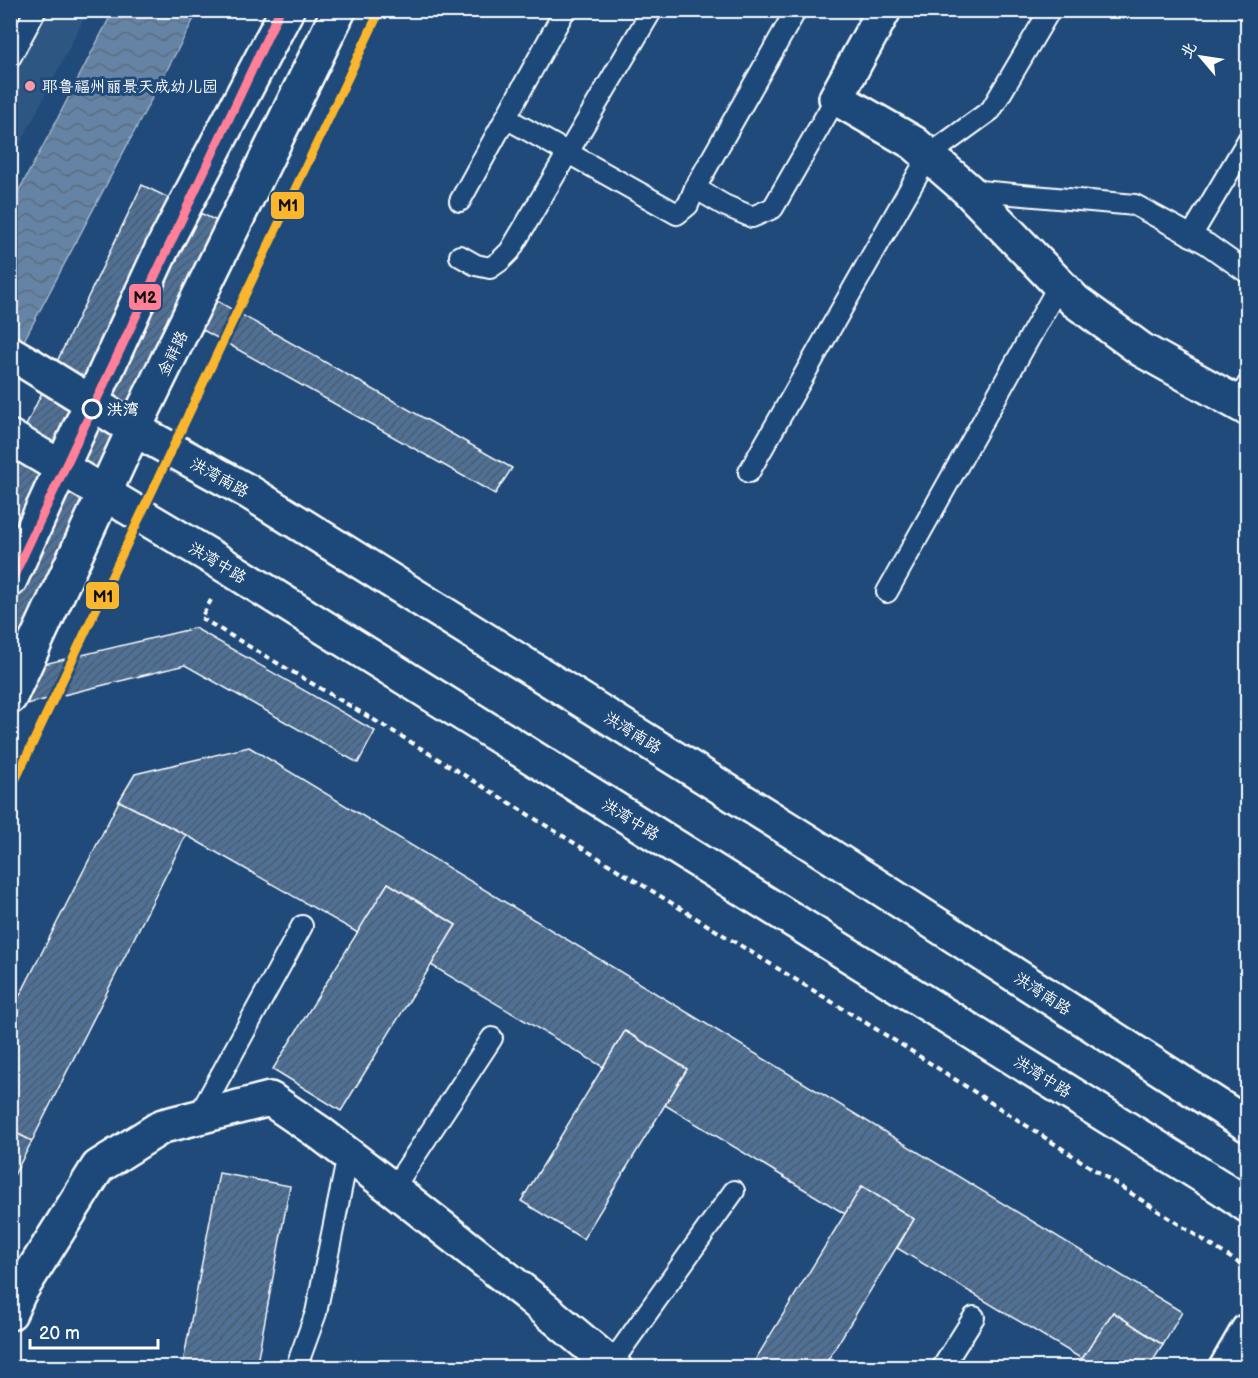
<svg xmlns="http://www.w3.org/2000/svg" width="1258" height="1378" viewBox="0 0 1258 1378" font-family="'Balsamiq Sans','LXGW WenKai TC',sans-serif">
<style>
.built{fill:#2e5683}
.water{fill:url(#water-waves);stroke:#a3b5c8;stroke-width:1.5}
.building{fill:url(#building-hatch);stroke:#fff;stroke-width:1.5}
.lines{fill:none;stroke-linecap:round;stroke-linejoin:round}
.lane-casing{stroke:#fff;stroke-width:24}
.street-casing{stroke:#fff;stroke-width:38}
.secondary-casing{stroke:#fff;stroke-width:38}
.primary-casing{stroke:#fff;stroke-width:38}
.path{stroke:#fff;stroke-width:4;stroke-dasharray:6 4.5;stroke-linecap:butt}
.lane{stroke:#1f4a7a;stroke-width:20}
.street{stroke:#1f4a7a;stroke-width:33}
.secondary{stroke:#1f4a7a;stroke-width:33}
.primary{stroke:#1f4a7a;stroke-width:33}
.metro-1-casing{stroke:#1f4a7a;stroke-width:14}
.metro-2-casing{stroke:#1f4a7a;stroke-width:14}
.metro-1{stroke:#fab62d;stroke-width:9}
.metro-2{stroke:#ff8098;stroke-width:9}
.poi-dot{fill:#ff9aa2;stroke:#1f4a7a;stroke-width:2}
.stop-dot{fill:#1f4a7a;stroke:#fff;stroke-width:3}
.labels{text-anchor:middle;stroke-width:6;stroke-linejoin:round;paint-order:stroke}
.poi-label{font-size:16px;fill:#fff;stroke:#1f4a7a;text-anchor:start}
.street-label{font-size:16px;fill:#fff;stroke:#1f4a7a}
.stop-label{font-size:16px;font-weight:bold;fill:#fff;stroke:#1f4a7a;text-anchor:start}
.line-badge{stroke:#1f4a7a;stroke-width:2}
.pale-badge-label{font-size:16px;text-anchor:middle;font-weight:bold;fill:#111}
</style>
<defs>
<pattern id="water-waves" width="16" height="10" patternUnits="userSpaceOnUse" patternTransform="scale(1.5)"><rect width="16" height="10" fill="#6583a4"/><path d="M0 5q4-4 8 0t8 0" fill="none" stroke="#5b6d81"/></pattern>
<pattern id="building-hatch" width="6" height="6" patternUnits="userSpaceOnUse" patternTransform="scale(1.5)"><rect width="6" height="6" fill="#507197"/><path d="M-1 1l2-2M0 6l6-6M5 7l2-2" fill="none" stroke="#4e5b6a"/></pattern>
</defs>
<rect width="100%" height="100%" fill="#1f4a7a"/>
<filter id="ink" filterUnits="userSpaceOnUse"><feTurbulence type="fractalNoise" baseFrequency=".0167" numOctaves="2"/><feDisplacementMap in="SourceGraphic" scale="12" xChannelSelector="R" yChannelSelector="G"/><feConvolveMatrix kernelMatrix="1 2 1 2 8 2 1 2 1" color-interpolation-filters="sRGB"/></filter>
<g filter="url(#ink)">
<path class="built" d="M11,11H88L11,162Z"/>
<path class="water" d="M113,11H198L11,365V205L50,133Z"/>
<g class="building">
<path d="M10,10H22L10,32Z"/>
<path d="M339,10H358L241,230L210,297L512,468L495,494L196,326L36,666L195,628L375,731L358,763L185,665L15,707L10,715V459L142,185L223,224Z"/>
<path d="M249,747L1182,1312L1163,1345L1113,1312L1082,1359L897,1248L914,1219L862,1186L845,1214L665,1105L687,1069L625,1031L603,1067L431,965L456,925L388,883L358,933L186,835L119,801L135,774Z"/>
<path d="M119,801L186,835L32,1141L10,1130V1015Z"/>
<path d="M388,883L456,925L341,1111L273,1069Z"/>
<path d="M625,1031L687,1069L583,1239L521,1201Z"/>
<path d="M10,1130L32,1141L10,1183Z"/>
<path d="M219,1173L290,1186L256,1368H182Z"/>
<path d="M862,1186L914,1219L823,1368H756L752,1365Z"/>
<path d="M1113,1312L1163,1345L1148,1368H1076Z"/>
</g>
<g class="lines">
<g class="lane-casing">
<g id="lane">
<path d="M796,10L695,188L724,205L752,217L773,208L836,98"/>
<path d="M10,58L36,10"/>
<path d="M506,118L677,214L688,205L695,188"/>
<path d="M968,190L1135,205L1207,244L1248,273"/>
<path d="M460,201L565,10"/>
<path d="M1191,236L1248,140"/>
<path d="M460,256L476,265L490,268L500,261L510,251L652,10"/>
<path d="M1237,403L1248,384"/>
<path d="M749,472L929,155L991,110L1050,10"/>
<path d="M887,592L1059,285"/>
<path d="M198,1117L302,926"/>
<path d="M393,1189L492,1038"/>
<path d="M296,1368L316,1313L348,1155"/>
<path d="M608,1368L734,1191"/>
<path d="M942,1368L974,1317"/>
</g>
</g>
<g class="street-casing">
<g id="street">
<path d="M884,10L836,98L914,143L968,190L1075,301L1142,350L1248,409"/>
<path d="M10,1313L19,1293L98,1167L163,1126L270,1099L320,1133L393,1189L528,1295L615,1368"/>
<path d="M1226,1368L1248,1330"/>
</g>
</g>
<g class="secondary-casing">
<g id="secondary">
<path d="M10,580L161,251L287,10"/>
<path d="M10,697L134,429L339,10"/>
</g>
</g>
<g class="primary-casing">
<g id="primary">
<path d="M10,353L29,364L134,429L249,492L804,839L1248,1125"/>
<path d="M10,437L218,561L1222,1188L1248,1206"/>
</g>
</g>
<path class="path" d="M211,600L201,618L396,733L905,1047L1248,1269"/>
<use href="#lane" class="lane"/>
<use href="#street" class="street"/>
<use href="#secondary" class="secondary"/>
<use href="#primary" class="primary"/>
<g class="metro-1-casing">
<path id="metro-1" d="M10,791L380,10"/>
</g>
<g class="metro-2-casing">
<path id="metro-2" d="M10,584L280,10"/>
</g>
<use href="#metro-1" class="metro-1"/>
<use href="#metro-2" class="metro-2"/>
</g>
</g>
<circle class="poi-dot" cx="30" cy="86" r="6"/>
<circle class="stop-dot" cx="92" cy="409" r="9"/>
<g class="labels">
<g class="poi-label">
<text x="42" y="92">耶鲁福州丽景天成幼儿园</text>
</g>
<g class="street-label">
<text transform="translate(172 353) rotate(-64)" y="6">金祥路</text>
<text transform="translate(220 477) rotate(29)" y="6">洪湾南路</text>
<text transform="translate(218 562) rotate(31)" y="6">洪湾中路</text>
<text transform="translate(633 732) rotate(32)" y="6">洪湾南路</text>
<text transform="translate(631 819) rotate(32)" y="6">洪湾中路</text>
<text transform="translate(1043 993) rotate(33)" y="6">洪湾南路</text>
<text transform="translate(1043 1076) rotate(32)" y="6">洪湾中路</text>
</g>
<g class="stop-label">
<text x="107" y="415">洪湾</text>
</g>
</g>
<g class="line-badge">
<rect x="270" y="191" width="35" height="29" rx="6" fill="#fab62d"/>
<rect x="128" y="283" width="34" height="28" rx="6" fill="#ff8098"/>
<rect x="85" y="581" width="35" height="29" rx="6" fill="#fab62d"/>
</g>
<g class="pale-badge-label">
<text x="288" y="211">M1</text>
<text x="145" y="303">M2</text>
<text x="103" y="602">M1</text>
</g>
<rect width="1258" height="1378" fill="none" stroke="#1f4a7a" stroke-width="36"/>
<rect x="18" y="18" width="1222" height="1342" fill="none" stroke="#fff" stroke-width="2" filter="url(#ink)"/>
<g transform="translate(1201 57) rotate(299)" stroke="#1f4a7a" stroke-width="4.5" paint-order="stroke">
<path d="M0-4.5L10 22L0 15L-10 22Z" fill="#ffffff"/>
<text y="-9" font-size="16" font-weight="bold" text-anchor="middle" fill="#ffffff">北</text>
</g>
<path d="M30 1339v9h128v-9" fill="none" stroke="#ffffff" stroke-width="3"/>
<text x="39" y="1339" font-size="18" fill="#ffffff" stroke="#1f4a7a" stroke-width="4.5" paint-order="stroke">20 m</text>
</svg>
